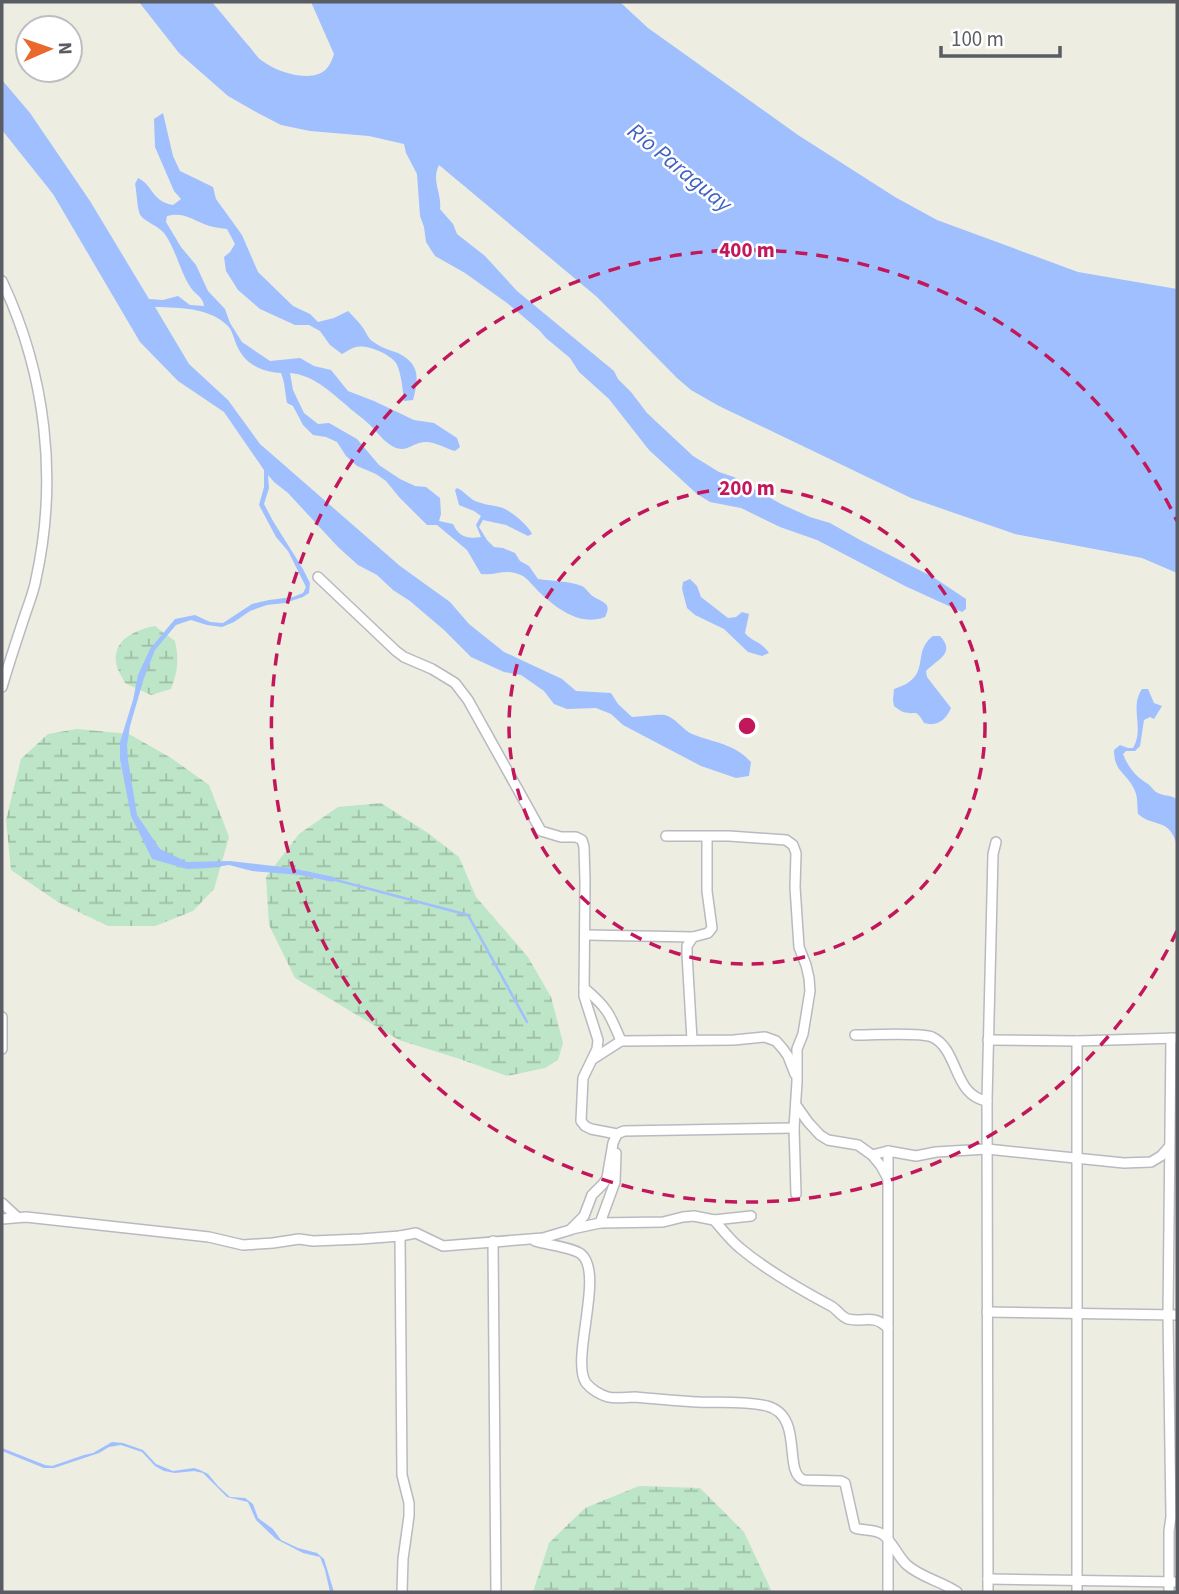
<svg xmlns="http://www.w3.org/2000/svg" width="1179" height="1594" viewBox="0 0 1179 1594" font-family="'Source Sans 3',sans-serif">
<style>
.wetland{fill:url(#wetland-marsh)}
.water{fill:#a0bfff}
.lines{fill:none;stroke-linecap:round;stroke-linejoin:round}
.stream{stroke:#a0bfff;stroke-width:2.5}
.minor-casing{stroke:#b9bac1;stroke-width:12}
.minor{stroke:#fff;stroke-width:9}
.ring{fill:none;stroke:#c2185b;stroke-width:3.5;stroke-dasharray:12 9}
.labels{text-anchor:middle;stroke-width:5;stroke-linejoin:round;paint-order:stroke}
.water-label{font-size:23px;font-style:italic;fill:#4161c3;stroke:#fff}
.centre{fill:#c2185b;stroke:#fff;stroke-width:3.5}
.ring-label{font-size:21px;text-anchor:middle;font-weight:bold;fill:#c2185b;stroke:#fff;stroke-width:5;stroke-linejoin:round;paint-order:stroke}
</style>
<defs>
<pattern id="wetland-marsh" width="20" height="14" patternUnits="userSpaceOnUse" patternTransform="scale(1.75)"><rect width="20" height="14" fill="#bde5c7"/><path d="M1 5h8M5 5V1M11 12h8M15 12V8" fill="none" stroke="#9dbda5"/></pattern>
</defs>
<rect width="100%" height="100%" fill="#edede2"/>
<g class="wetland">
<path d="M155,626L175,641C179,660 178,670 171,689L151,695L125,683C123,678 119,673 117,667C110,641 134,630 155,626Z"/>
<path d="M77,729L129,734L171,758L209,785L229,837L214,889L193,911L155,926H108L58,902L11,870L6,820L21,759L48,734Z"/>
<path d="M381,803L428,833L459,857L476,897L528,957L551,997L563,1043L558,1060L545,1068L507,1076L460,1059L399,1040L295,978L269,925L266,877L299,834L338,807Z"/>
<path d="M639,1486L700,1488L744,1532L772,1592H533L549,1543L585,1508Z"/>
</g>
<g class="water">
<path d="M139,2H212C224,16 235,30 247,44C252,49 256,56 261,60C274,70 292,76 307,76C324,75 329,69 334,54L311,2H620L648,28L798,135L895,197L937,220L1078,272L1177,289V573L1142,558L1015,534L911,498L719,406L691,390L677,378L597,297L439,165C431,181 442,193 440,209L453,224L457,234L485,256L517,291L614,371L618,379L631,392L647,413L693,456L719,472L734,477L781,504L810,517L830,523L862,541L933,577L966,599V609L962,612L905,586L817,540L780,527L741,508L710,502L697,494L649,450L609,399L579,372L570,358L546,338L539,330L507,303L465,273L435,256L426,242L424,227L420,216L417,174L406,153L404,144L369,136L310,131L281,125L256,112L228,96L179,53Z"/>
<path d="M2,80L30,113L90,201L149,299L163,300L178,296L190,305L204,306C203,297 196,295 191,288C180,272 176,249 164,233C157,225 147,223 141,216C137,211 137,192 135,184L138,178C154,186 151,201 173,205L181,199L174,191L155,147L154,119L163,113L173,156L180,171L213,187L216,199L242,235L258,272L293,306L310,314L318,322L334,318L348,311C353,316 359,322 363,328C366,332 368,338 372,341C380,347 389,350 398,353C420,364 419,378 413,400L404,401C403,391 401,371 396,363C390,354 367,344 356,347C351,348 346,352 342,354L330,345L320,331L309,325H295L260,309L238,290L226,271L224,257L230,252L235,244L227,229C219,228 211,227 204,224C190,218 182,212 167,216L166,222L181,247L196,265L208,291L225,309L230,323L242,342L270,361L300,358L314,366L331,370L348,391L374,401L414,420L434,423L457,438L460,447L455,451C443,448 432,439 419,443C410,446 405,452 394,447C385,443 377,432 370,425C362,417 353,412 345,404C328,390 313,375 290,373L293,390L304,413L318,424L329,423L357,439L379,465L400,479L415,486L426,487L440,498L441,514L439,521L453,524C459,537 467,539 481,537L476,525L481,516L474,511L459,505L455,490L457,488C464,491 468,497 475,501C484,505 494,505 503,508C512,512 529,526 532,534L528,536L506,525L483,520L479,527L487,540L494,547L503,548L515,553L520,561L529,566L538,579C552,581 568,581 582,586C587,589 589,594 594,597C604,603 612,603 605,617C580,627 556,608 538,591C533,586 529,580 523,576C506,567 496,576 481,574L467,550L437,525H427L399,497L386,481L376,474L357,466L346,456L337,442L326,437L313,435L303,425L293,406L287,403C285,392 285,383 281,373C259,372 242,362 235,341C233,335 232,331 228,326C209,307 180,308 155,307L189,364L228,400L260,444L400,566L450,602L469,624L504,652L562,679L576,691L611,693L618,704L632,717C639,717 660,714 665,715C676,718 683,730 692,734C714,743 734,743 751,762L749,776L736,778L701,766L623,725L611,714L596,708L567,709L554,704L544,691L521,675L504,672L471,657L444,630L410,601L393,590L377,575L358,565L338,547L288,493L274,482L268,475L269,488L264,504L273,521L303,569L310,583L309,593L303,597L285,603L267,605L250,611L234,622L222,627L207,625L191,620L176,625L155,650L144,678L130,726L127,745L128,760L137,815L160,849L187,862L230,861L291,868L334,877L333,882L300,875L252,871L229,865L209,868L187,869L152,859L131,816L120,759V742L133,700L138,675L150,649L175,619L195,615L210,622L223,623L252,604L269,600L293,597L303,593L306,587L288,551L276,537L259,505L264,487V470L224,412L178,381L140,342L53,194L2,130Z"/>
<path d="M690,579L697,586L701,597L728,618L736,617L742,612L749,614L745,633C752,642 761,641 769,653L762,656L748,652L724,629L695,615L687,608L682,589L683,582Z"/>
<path d="M933,636H940C956,653 938,659 926,671L927,677L951,708C946,720 937,727 924,723C915,707 916,716 903,712C901,711 895,707 894,706L893,700L894,689C934,677 910,653 933,636Z"/>
<path d="M1142,689H1148L1154,703L1162,706L1154,719L1150,717L1144,720L1140,746L1135,751H1126L1123,754C1128,767 1136,777 1148,784C1151,786 1153,790 1156,792C1162,796 1171,795 1177,799V845C1169,817 1154,828 1138,814C1137,807 1138,798 1135,791C1127,772 1114,773 1114,750L1120,745L1128,748H1133C1145,728 1129,708 1142,689Z"/>
<path d="M112,1442L123,1443L143,1450L156,1464L173,1471L194,1468L200,1470L208,1474L218,1486L230,1497L245,1498L253,1504L258,1518L273,1529L281,1540L298,1548L317,1553L324,1559L334,1592H330L325,1570L320,1557L303,1553L276,1539L256,1520L248,1502L227,1497L203,1473L194,1471L175,1473L164,1471L155,1466L142,1452L121,1445L109,1447L99,1453L54,1468H44L2,1451V1448L45,1465L52,1466L84,1455L93,1453Z"/>
</g>
<g class="lines">
<path class="stream" d="M332,879L468,915L527,1022"/>
<g class="minor-casing">
<g id="minor">
<path d="M2,281C46,374 58,479 36,579C34,591 29,603 25,615C17,639 9,663 2,687"/>
<path d="M318,577L396,651L404,657L432,669L455,683L468,700L541,831L561,837H576L582,840L584,847L585,881L584,996L598,1040L597,1049L583,1078L581,1121L585,1126L591,1129L617,1134L624,1131L794,1128"/>
<path d="M666,836H729L786,840L793,845L796,853L795,887L799,947L806,965L809,978L810,991L803,1034L797,1049V1082L794,1128L796,1194"/>
<path d="M586,935L693,937L708,933L712,928L707,891V837"/>
<path d="M584,988C607,1007 610,1014 621,1041"/>
<path d="M2,1017V1049"/>
<path d="M855,1035C870,1035 920,1032 932,1037C959,1049 953,1096 987,1101"/>
<path d="M692,1040L687,954V946L693,937"/>
<path d="M988,1040L1077,1041L1177,1038"/>
<path d="M1077,1041V1592"/>
<path d="M593,1059L621,1041L734,1040L765,1037L776,1041L783,1049L788,1056L795,1074"/>
<path d="M796,1105L808,1122L820,1135L828,1140L858,1145L872,1155L888,1151L916,1156L936,1152L987,1149L1124,1163L1151,1162L1161,1156L1169,1147"/>
<path d="M888,1151V1592"/>
<path d="M872,1155L881,1166L887,1177"/>
<path d="M2,1203L17,1217"/>
<path d="M2,1219L26,1217L209,1237L243,1245L273,1243L299,1239L313,1241L361,1239L400,1236L416,1233L443,1246L543,1238L570,1230L584,1216L592,1195L603,1184L607,1178L613,1143L617,1134"/>
<path d="M714,1220C722,1229 730,1240 740,1248C765,1269 803,1291 831,1306C837,1309 841,1317 848,1319C865,1323 872,1313 888,1328"/>
<path d="M600,1223L663,1222L683,1217L694,1216L714,1220L751,1216"/>
<path d="M572,1229L600,1223L615,1182L616,1153"/>
<path d="M400,1236L402,1475L409,1503V1516L403,1559L402,1592"/>
<path d="M493,1241L496,1592"/>
<path d="M535,1241C547,1245 572,1247 581,1254C605,1273 570,1359 586,1383C591,1389 600,1395 608,1397C616,1399 626,1397 635,1397C656,1399 677,1401 698,1402C721,1403 745,1401 767,1406C805,1416 782,1473 804,1480L841,1481L845,1483L855,1528C864,1531 874,1529 882,1534C892,1540 897,1556 907,1565C922,1578 941,1581 957,1592"/>
<path d="M987,1312L1177,1315"/>
<path d="M988,1579L1177,1582"/>
<path d="M988,1592L987,1101L993,854L996,842"/>
<path d="M1169,1592V1531L1171,1517L1168,1315L1171,1038"/>
</g>
</g>
<use href="#minor" class="minor"/>
</g>
<g class="ring">
<circle cx="747" cy="726" r="238"/>
<path d="M1177 931A476 476 0 1 1 1177 521"/>
</g>
<g class="labels">
<g class="water-label">
<text transform="translate(680 167) rotate(39)" y="8">Río Paraguay</text>
</g>
</g>
<circle cx="747" cy="726" r="10" class="centre"/>
<g class="ring-label">
<text x="747" y="257">400 m</text>
<text x="747" y="495">200 m</text>
</g>
<rect width="1179" height="1594" fill="none" stroke="#5a5c63" stroke-width="7"/>
<g transform="translate(49 49) rotate(88)"><circle r="33" fill="#ffffff" stroke="#bdbec1" stroke-width="2"/>
<path d="M0-5L12 26L0 18L-12 26Z" fill="#ea682b"/>
<text y="-10" font-size="19" font-weight="bold" text-anchor="middle" fill="#5a5c63">N</text>
</g>
<path d="M941 46v10h119v-10" fill="none" stroke="#5a5c63" stroke-width="3.5"/>
<text x="951" y="46" font-size="21" fill="#5a5c63" stroke="#ffffff" stroke-width="5" paint-order="stroke">100 m</text>
</svg>
